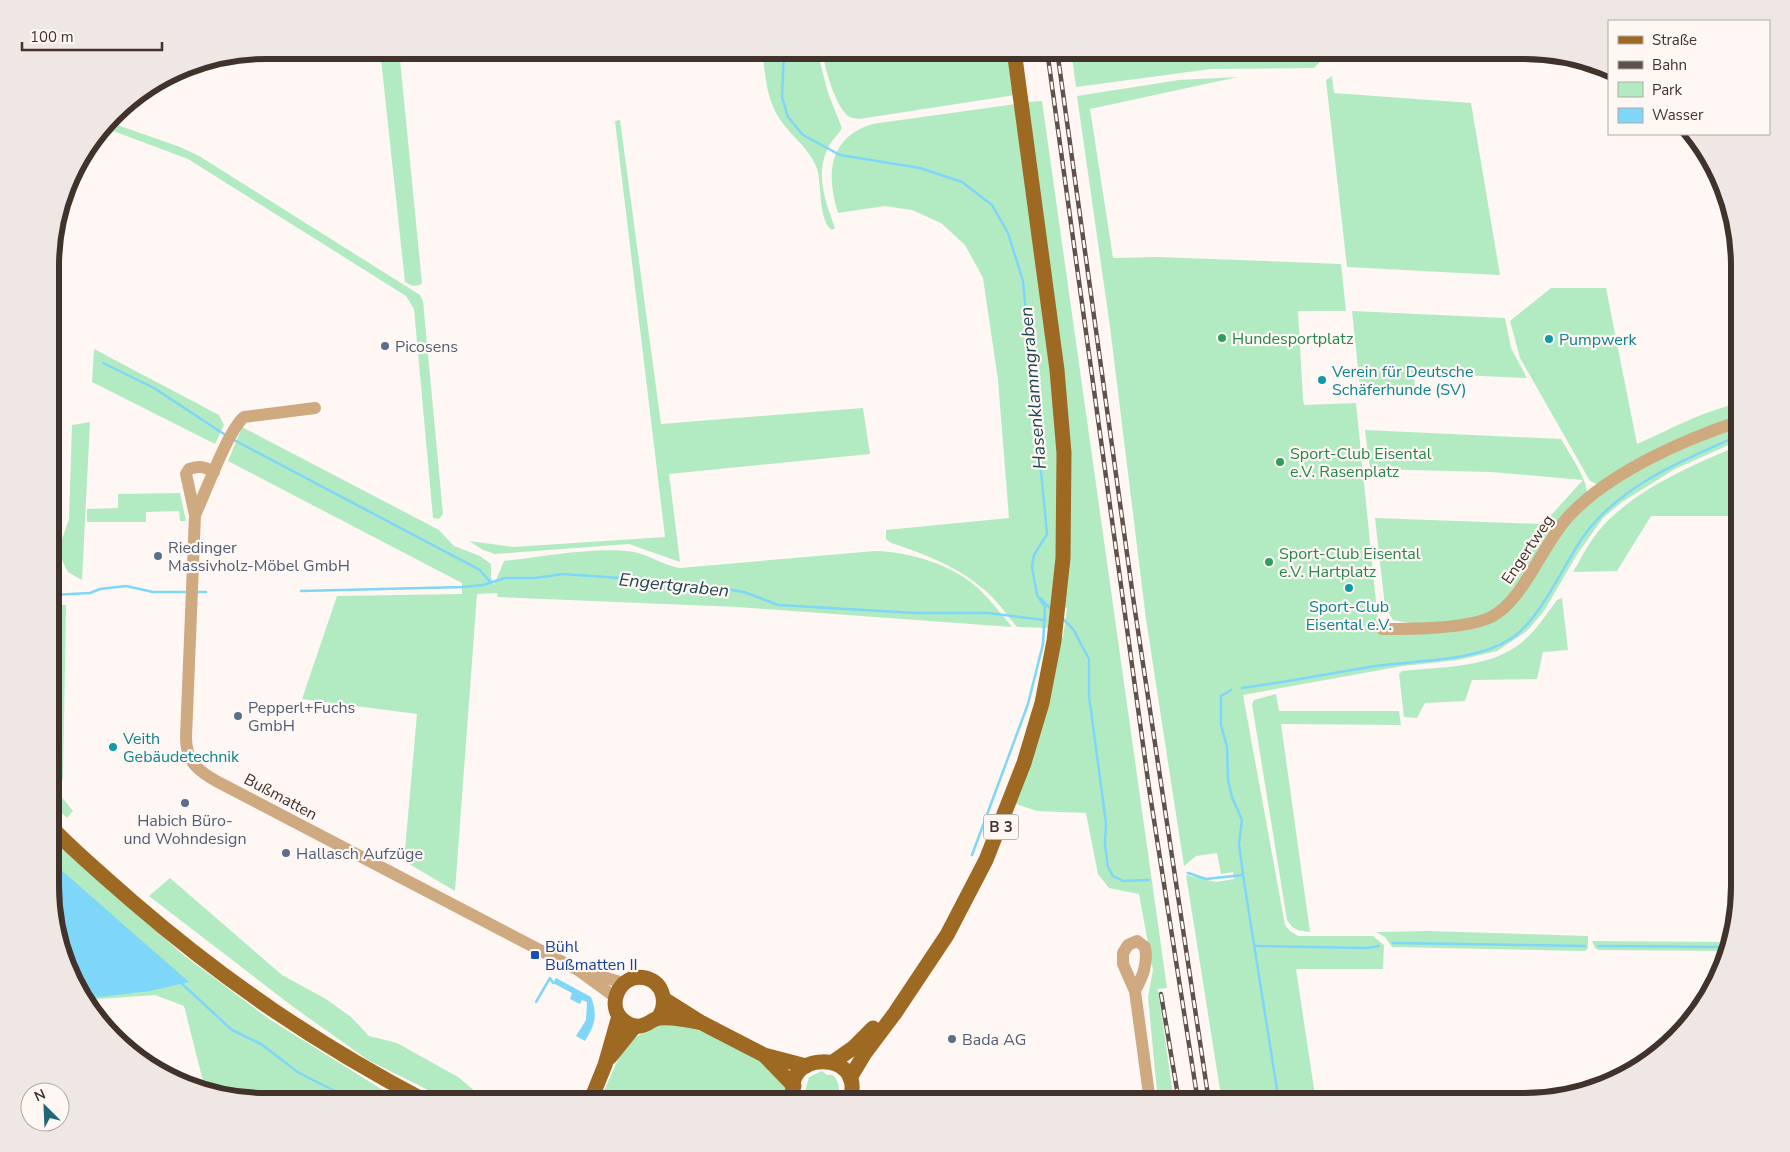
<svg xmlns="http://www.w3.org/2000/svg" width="1790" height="1152" viewBox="0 0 1790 1152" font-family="'Nunito Sans',sans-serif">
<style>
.green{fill:#b2ebc2}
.water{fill:#7ed6f8}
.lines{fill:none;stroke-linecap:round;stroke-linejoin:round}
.stream{stroke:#7ed6f8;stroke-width:2.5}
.minor{stroke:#cfaa80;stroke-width:12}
.major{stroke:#9e6a23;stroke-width:15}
.rail-casing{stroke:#5f524a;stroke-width:4.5}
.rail{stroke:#fef7f3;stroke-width:2.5;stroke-dasharray:8;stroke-linecap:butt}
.leisure-dot{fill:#2e9e5b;stroke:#fef7f3;stroke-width:2}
.culture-dot{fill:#0f9aa8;stroke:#fef7f3;stroke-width:2}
.service-dot{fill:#5c6f8a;stroke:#fef7f3;stroke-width:2}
.transit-dot{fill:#1a4fb4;stroke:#fef7f3;stroke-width:2}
.labels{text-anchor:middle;stroke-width:4.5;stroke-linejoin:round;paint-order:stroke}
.shield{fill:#fef7f3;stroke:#7a6e67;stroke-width:1}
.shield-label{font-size:15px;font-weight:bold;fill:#41332b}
.leisure-label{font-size:16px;fill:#27864d;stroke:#fef7f3;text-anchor:start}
.culture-label{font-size:16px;fill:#0d838f;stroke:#fef7f3;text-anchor:start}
.service-label{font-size:16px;fill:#4e5e75;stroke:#fef7f3;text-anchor:start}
.street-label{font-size:16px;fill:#41332b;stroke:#fef7f3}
.transit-label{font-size:16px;fill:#164399;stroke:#fef7f3;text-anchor:start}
.water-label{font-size:18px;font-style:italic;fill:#1d4553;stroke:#fef7f3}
.rim{fill:none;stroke:#41332b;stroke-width:6}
</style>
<rect width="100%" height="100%" fill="#fef7f3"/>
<g class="green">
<path d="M380,50H399L422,283L420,285L413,286L405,282Z"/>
<path d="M762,50H817L828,93L842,128C839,134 834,138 830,144C814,172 825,200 835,228L832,230C818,221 822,184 817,169C810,147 787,134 776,113C766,94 765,72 762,50Z"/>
<path d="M822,50H874L876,52L915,58L958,50H1009L1015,95L859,119C853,118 849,118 845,113C834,101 824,65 822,50Z"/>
<path d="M1071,50H1170L1319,57V63L1314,68L1211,69L1076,87Z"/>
<path d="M1332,76L1334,93L1471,103L1500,275L1347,267L1326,80Z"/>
<path d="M1238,77L1090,109L1113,258L1158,257L1341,264L1346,311H1298L1303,400L1304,405L1356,403L1379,632L1494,618L1568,521L1630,473L1740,424V440L1675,469L1622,502L1603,518L1578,553L1544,611L1527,631L1497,651L1458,660L1403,666L1243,695L1285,925L1290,931L1298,936H1373L1384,945L1383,969H1296L1316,1102H1222L1186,875L1216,882L1234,879L1233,872L1221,874L1217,853L1196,856L1184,866L1146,619L1110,327L1077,96L1179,80Z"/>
<path d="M1042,101L1167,988L1158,989L1174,1102H1158L1148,997L1153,970L1139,894L1109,888L1098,874L1086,813L1037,811L1016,804L1060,637H1063L1067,608L1064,607L1068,579L1026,102Z"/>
<path d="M1016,104L1049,350L1057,433L1059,537L1048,628L1017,627C1007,615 998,602 987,592C959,567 925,554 891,543L886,539V530L1009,518L998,380L983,278L965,245L941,223L912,210L885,206L838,213C826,175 828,138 872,124Z"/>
<path d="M620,120L661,424L863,408L870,454L669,474L680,562L629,544L495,554L483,550L469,541L513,547L665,537L615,121Z"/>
<path d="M109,122L180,147L199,156L420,295L423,301L443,514L439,519L433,518L414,309L406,296L188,159L105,128Z"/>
<path d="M1551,288H1606L1637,444C1671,429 1702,411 1740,403V418L1599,485L1590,481L1520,358L1510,321Z"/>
<path d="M1352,311L1505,318L1511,348L1527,378L1415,373L1414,390L1360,388Z"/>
<path d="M94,349L219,415L224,425L215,444L92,382Z"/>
<path d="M90,422L82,580L68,572L62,560L61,542L69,519L72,425Z"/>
<path d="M242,427L439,530L454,546L480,556L491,564V578L494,585L504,561C541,557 598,546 634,552C650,555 664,566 680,568L875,551C911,552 955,565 981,591C992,602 1002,615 1012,627L738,607L498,597L497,593L477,594L455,891L404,861L417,714L302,699L337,596L462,594V583L228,461Z"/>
<path d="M1365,430L1561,439C1568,452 1589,481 1587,495C1568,520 1518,598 1494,610C1468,624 1421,627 1393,620L1385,607L1375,518L1543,524L1583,480L1491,472L1370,469Z"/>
<path d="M1740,445V471L1729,473L1731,510H1740V516H1651L1617,571L1573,572C1582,557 1590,540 1602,527C1637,488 1693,465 1740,445Z"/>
<path d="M180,493L186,521H180L179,511L146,512V522H87V509L118,508V494Z"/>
<path d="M1562,598L1568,650L1543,652L1537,679L1472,680L1465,701L1425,703L1417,718L1404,717L1399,674L1402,671C1440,667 1486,668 1517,646C1534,634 1545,616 1557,600Z"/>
<path d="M52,605H66L63,780L52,770Z"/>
<path d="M1276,694L1279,711H1399L1401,725L1281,724L1310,932C1299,931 1293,930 1287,920L1252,704L1254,700Z"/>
<path d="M52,785L73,811L67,818L52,803Z"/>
<path d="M52,836L182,954L269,1019L402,1102H265L206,1093L184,1006L155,995L84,1000L52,914Z"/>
<path d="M170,878L282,975L326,999L351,1017L369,1036L397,1043L458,1077L488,1102H452L368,1060L292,1006L149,896Z"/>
<path d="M1428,931L1588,936V948L1585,951L1392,947L1385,937L1376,932Z"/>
<path d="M1592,941L1731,942L1730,951L1599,950L1595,948Z"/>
<path d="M661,1025H685L723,1040L755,1057L785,1084L790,1102H599L624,1046L635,1037Z"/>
<path d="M822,1071L827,1075H833C841,1084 840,1092 835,1102H811L805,1091L809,1077Z"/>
<path d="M531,1091L556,1102H519Z"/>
</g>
<g class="water">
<path d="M52,862L189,982L150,991L83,999L52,914Z"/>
<path d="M556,978L591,997C598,1015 595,1025 585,1041L576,1036L586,1020L587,1002L582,1000L580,1004L570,999L572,993L553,983Z"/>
</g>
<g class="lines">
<g class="stream">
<path d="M784,50L782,97L788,117L803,135L840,155L920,168L962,182L992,205L1008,233L1023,281L1047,534L1034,555L1032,567L1037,595L1045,607L1043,644L1028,704L972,855"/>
<path d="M103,363L154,388L227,436"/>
<path d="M234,440L480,570L491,583"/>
<path d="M301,591L463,587L483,585L505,578H535L563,574L678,582L712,590L725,589L744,592L778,605L915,613H988L1045,620"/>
<path d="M195,592H206"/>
<path d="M52,595L90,593L100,589L126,586L153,592H187"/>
<path d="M1040,598L1052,610"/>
<path d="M1062,618L1073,629L1089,659V696L1106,823L1105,845L1108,867L1113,876L1123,881L1149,880"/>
<path d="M1242,688C1287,682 1331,673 1376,666C1418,660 1476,662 1512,638C1541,618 1563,566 1583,537C1620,485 1683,460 1740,435"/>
<path d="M1231,690L1221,696V725L1227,747L1228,780L1232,797L1242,820L1239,844L1243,874"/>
<path d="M1188,873L1206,879L1243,875L1279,1102"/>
<path d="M1393,943L1585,946"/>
<path d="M1255,946L1367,948L1379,946"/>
<path d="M1599,946L1730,947"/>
<path d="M180,982L232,1030L261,1044L299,1073L357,1102"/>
<path d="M536,1002L550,978L553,983"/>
</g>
<g class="minor">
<path d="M214,472C205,467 199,465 189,469L186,474L195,515L186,737C186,762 198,771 218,782L578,970L615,997"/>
<path d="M195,515C206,492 227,432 244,417L315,408"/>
<path d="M1382,629C1410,629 1467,629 1491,617C1523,602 1543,543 1569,516C1610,472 1683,440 1740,421"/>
<path d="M587,972L623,983"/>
<path d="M1135,991C1143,976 1148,964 1145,947L1137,941L1128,945L1123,953V964L1135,991L1150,1102"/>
<path d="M852,1092L863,1102"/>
</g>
<g class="major">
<path d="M52,828C77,854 106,878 133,902C227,983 317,1044 427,1102"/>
<path d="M664,999L702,1023L764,1055L806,1066"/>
<path d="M658,1018C668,1004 664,983 646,978C618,971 602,1012 629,1024C645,1031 649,1019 660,1018C674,1017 688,1020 702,1023"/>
<path d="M765,1056L794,1086"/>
<path d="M610,1057L635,1026"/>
<path d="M833,1062L853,1048L873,1028"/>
<path d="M850,1078L865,1053L895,1013L947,935L986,860L1024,763L1042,703L1054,641L1063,558L1064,453L1057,370L1014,50"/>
<path d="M590,1102L605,1065L619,1016"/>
<path d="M796,1102C774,1050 870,1047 849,1102"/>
</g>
<g class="rail-casing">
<g id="rail">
<path d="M1047,50L1149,788L1198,1102"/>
<path d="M1057,50L1134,604L1209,1102"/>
<path d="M1161,994L1179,1102"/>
</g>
</g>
<use href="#rail" class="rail"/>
</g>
<g class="leisure-dot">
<circle cx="1222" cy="338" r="5"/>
<circle cx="1280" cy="462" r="5"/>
<circle cx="1269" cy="562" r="5"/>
</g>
<g class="culture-dot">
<circle cx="1549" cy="339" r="5"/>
<circle cx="1322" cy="380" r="5"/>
<circle cx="1349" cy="588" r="5"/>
<circle cx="113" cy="747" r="5"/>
</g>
<g class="service-dot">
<circle cx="385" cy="346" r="5"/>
<circle cx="158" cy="556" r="5"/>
<circle cx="238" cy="716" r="5"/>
<circle cx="185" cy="803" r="5"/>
<circle cx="286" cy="853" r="5"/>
<circle cx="952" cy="1039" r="5"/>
</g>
<rect class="transit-dot" x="530" y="950" width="10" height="10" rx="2.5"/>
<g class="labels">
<rect class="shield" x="983.5" y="814.5" width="35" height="25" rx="4"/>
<g class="shield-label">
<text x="1001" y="832">B 3</text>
</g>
<g class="leisure-label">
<text x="1232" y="344">Hundesportplatz</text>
<text x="1290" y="459">Sport-Club Eisental<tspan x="1290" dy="18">e.V. Rasenplatz</tspan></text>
<text x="1279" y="559">Sport-Club Eisental<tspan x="1279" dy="18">e.V. Hartplatz</tspan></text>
</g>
<g class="culture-label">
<text x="1559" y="345">Pumpwerk</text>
<text x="1332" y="377">Verein für Deutsche<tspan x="1332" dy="18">Schäferhunde (SV)</tspan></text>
<text x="1349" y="612" text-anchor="middle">Sport-Club<tspan x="1349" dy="18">Eisental e.V.</tspan></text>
<text x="123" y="744">Veith<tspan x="123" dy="18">Gebäudetechnik</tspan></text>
</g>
<g class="service-label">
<text x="395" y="352">Picosens</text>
<text x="168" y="553">Riedinger<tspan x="168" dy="18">Massivholz-Möbel GmbH</tspan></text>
<text x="248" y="713">Pepperl+Fuchs<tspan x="248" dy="18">GmbH</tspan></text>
<text x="185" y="826" text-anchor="middle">Habich Büro-<tspan x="185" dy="18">und Wohndesign</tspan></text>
<text x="296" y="859">Hallasch Aufzüge</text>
<text x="962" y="1045">Bada AG</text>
</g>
<g class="street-label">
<text transform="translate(1527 549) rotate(-56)" y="6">Engertweg</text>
<text transform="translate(281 796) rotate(28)" y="6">Bußmatten</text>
</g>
<g class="transit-label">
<text x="545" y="952">Bühl<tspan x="545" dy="18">Bußmatten II</tspan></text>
</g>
<g class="water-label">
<text transform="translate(1033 388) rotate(-95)" y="6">Hasenklammgraben</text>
<text transform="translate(674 585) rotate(6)" y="6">Engertgraben</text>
</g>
</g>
<path d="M0 0H1790V1152H0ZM266 59H1524A207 207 0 0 1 1731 266V886A207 207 0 0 1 1524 1093H266A207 207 0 0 1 59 886V266A207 207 0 0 1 266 59Z" fill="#efe7e3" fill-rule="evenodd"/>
<path class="rim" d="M266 59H1524A207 207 0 0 1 1731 266V886A207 207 0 0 1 1524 1093H266A207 207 0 0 1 59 886V266A207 207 0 0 1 266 59Z"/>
<rect x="1608" y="20" width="162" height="115" fill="#fef7f3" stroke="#b2a9a3"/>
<rect x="1618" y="36" width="25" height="8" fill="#9e6a23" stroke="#b2a9a3"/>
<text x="1652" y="45" font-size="15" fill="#41332b">Straße</text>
<rect x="1618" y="61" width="25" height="8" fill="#5f524a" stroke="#b2a9a3"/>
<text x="1652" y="70" font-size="15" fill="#41332b">Bahn</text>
<rect x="1618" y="82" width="25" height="15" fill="#b2ebc2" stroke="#b2a9a3"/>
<text x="1652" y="95" font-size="15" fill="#41332b">Park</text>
<rect x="1618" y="108" width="25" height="15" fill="#7ed6f8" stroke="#b2a9a3"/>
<text x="1652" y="120" font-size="15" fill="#41332b">Wasser</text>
<g transform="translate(45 1107) rotate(336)"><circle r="24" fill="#fef7f3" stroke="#b2a9a3"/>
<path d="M0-4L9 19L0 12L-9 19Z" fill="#1f6775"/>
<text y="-8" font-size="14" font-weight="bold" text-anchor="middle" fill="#41332b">N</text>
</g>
<path d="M22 42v8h140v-8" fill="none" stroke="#41332b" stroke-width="2.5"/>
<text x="30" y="42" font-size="15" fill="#41332b" stroke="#fef7f3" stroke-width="4" paint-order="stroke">100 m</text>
</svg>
